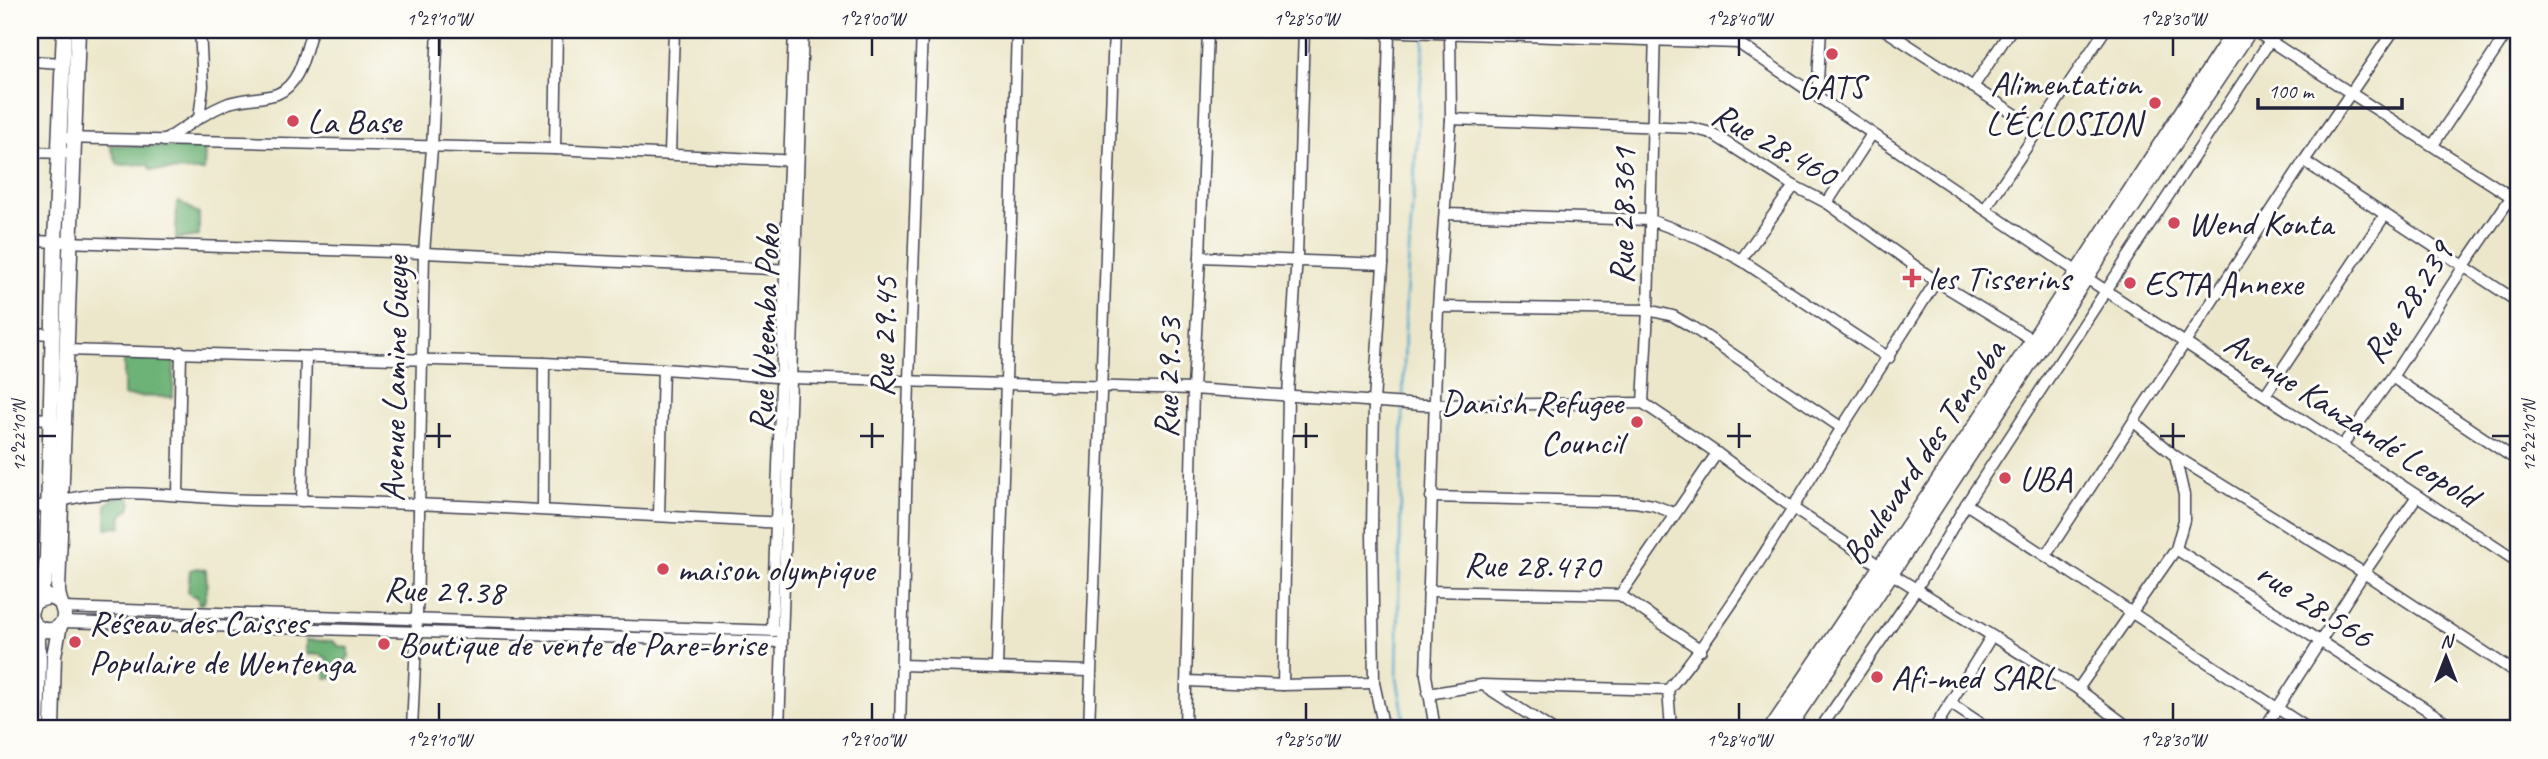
<svg xmlns="http://www.w3.org/2000/svg" width="2548" height="759" viewBox="0 0 2548 759" font-family="Caveat,sans-serif">
<style>
.forest{fill:#6db277;stroke:#486a59;stroke-width:2}
.lines{fill:none;stroke-linecap:round;stroke-linejoin:round}
.stream{stroke:#4fa4cb;stroke-width:2.5}
.minor-casing{stroke:#404050;stroke-width:13}
.major-casing{stroke:#404050;stroke-width:17}
.minor{stroke:#fff;stroke-width:10}
.major{stroke:#fff;stroke-width:14}
.ticks{fill:none;stroke:#22223b;stroke-width:2.5}
.poi-dot{fill:#d1495b;stroke:#fdfcf7;stroke-width:2.5}
.labels{text-anchor:middle;stroke-width:6;stroke-linejoin:round;paint-order:stroke}
.poi-label{font-size:35px;fill:#22223b;stroke:#fdfcf7;text-anchor:start}
.street-label{font-size:35px;fill:#22223b;stroke:#fdfcf7}
.neatline{fill:none;stroke:#22223b;stroke-width:2.5}
.ticks-label{font-size:18px;text-anchor:middle;fill:#22223b}
</style>
<rect width="100%" height="100%" fill="#fdfcf7"/>
<filter id="ink" filterUnits="userSpaceOnUse"><feTurbulence type="fractalNoise" baseFrequency=".0143" numOctaves="2"/><feDisplacementMap in="SourceGraphic" scale="14" xChannelSelector="R" yChannelSelector="G"/><feConvolveMatrix kernelMatrix="1 2 1 2 8 2 1 2 1" color-interpolation-filters="sRGB"/></filter>
<filter id="wash" filterUnits="userSpaceOnUse"><feTurbulence type="fractalNoise" baseFrequency=".00686" numOctaves="4" result="noise"/><feDisplacementMap in="SourceGraphic" scale="28" xChannelSelector="R" yChannelSelector="G"/><feGaussianBlur stdDeviation="1.57" result="paint"/><feColorMatrix in="noise" values="0 0 0 0 0 0 0 0 0 0 0 0 0 0 0 0 0 1.4 0 .05"/><feComposite in="paint" operator="in"/></filter>
<g filter="url(#wash)">
<rect width="100%" height="100%" fill="#ece7ca"/>
<g class="forest">
<path d="M110,145L205,148L204,171L151,170L147,164L118,165Z"/>
<path d="M179,201L199,214V236L176,239L177,203Z"/>
<path d="M124,359H174L173,397L124,396Z"/>
<path d="M127,496L132,503L130,509L122,515L121,527L106,528V504L115,498Z"/>
<path d="M197,568L206,570L207,588L204,603L199,604L197,596H192L188,592L190,570Z"/>
<path d="M306,640L333,641L340,647L349,648V656L342,666H334V678H326L325,669L328,659L321,655L306,654Z"/>
</g>
<g class="lines">
<g class="stream">
<path d="M1403,401L1406,296L1424,38"/>
<path d="M1403,408L1397,678L1406,729"/>
</g>
</g>
</g>
<g filter="url(#ink)">
<g class="lines">
<g class="minor-casing">
<g id="minor">
<path d="M1342,30L1738,43L2085,277L2518,562"/>
<path d="M1885,30L2038,129"/>
<path d="M2253,30L2518,201"/>
<path d="M30,61L62,63"/>
<path d="M1973,87L2011,30"/>
<path d="M1817,96L1821,30"/>
<path d="M199,118L203,86L200,30"/>
<path d="M1451,119L1692,128L1711,133L1794,186L1827,203L1936,281L2033,340"/>
<path d="M60,138L555,149L798,161"/>
<path d="M164,141C185,127 206,112 229,103C245,98 262,99 277,94C301,84 305,51 312,30"/>
<path d="M2433,145L2509,30"/>
<path d="M555,149L557,30"/>
<path d="M30,152L66,153"/>
<path d="M670,154L674,30"/>
<path d="M2304,161L2518,302"/>
<path d="M1827,203L1872,134"/>
<path d="M1985,209L2105,30"/>
<path d="M1445,214L1650,220L1699,238L1741,260L1889,358"/>
<path d="M30,241L424,253L794,270"/>
<path d="M1200,257L1383,264"/>
<path d="M1741,260L1794,186"/>
<path d="M1438,307L1648,310L1673,316L1692,327L1842,428"/>
<path d="M30,333L53,334"/>
<path d="M65,350L544,363L663,369L790,378L1193,389L1422,405L1643,403L1717,453L1794,509L1892,574L2078,689L2131,729"/>
<path d="M2392,377L2518,461"/>
<path d="M2265,395L2385,215"/>
<path d="M1643,403L1648,310L1655,30"/>
<path d="M30,418L50,419"/>
<path d="M2134,422L2175,456L2364,573L2518,674"/>
<path d="M2342,446L2392,377L2464,266L2518,187"/>
<path d="M178,494L181,352"/>
<path d="M1431,497L1635,502L1653,505L1674,513"/>
<path d="M302,501L306,357"/>
<path d="M1966,504L2309,729"/>
<path d="M30,508C51,505 70,497 92,495C147,489 201,500 256,500C432,502 609,514 785,523"/>
<path d="M543,508L544,363"/>
<path d="M659,515L663,369"/>
<path d="M2176,549L2457,729"/>
<path d="M2046,555L2304,161L2394,30"/>
<path d="M1428,591L1620,595L1701,650"/>
<path d="M1620,595L1717,453"/>
<path d="M63,608L781,631"/>
<path d="M62,622L781,642"/>
<path d="M772,631L794,30"/>
<path d="M902,665L1089,671"/>
<path d="M997,667L1017,30"/>
<path d="M1187,681L1283,685L1374,683"/>
<path d="M1283,685L1288,395L1297,255L1304,30"/>
<path d="M1485,686L1551,729"/>
<path d="M2078,689L2176,549L2184,520V495L2175,456"/>
<path d="M1668,690C1734,609 1786,518 1841,429C1872,380 1905,331 1936,281"/>
<path d="M1428,694L1482,685L1668,690L1671,729"/>
<path d="M1950,703L1989,729"/>
<path d="M412,729L417,619L424,253L432,148L438,30"/>
<path d="M779,729L803,30"/>
<path d="M900,729L909,380L922,30"/>
<path d="M1089,729L1114,30"/>
<path d="M1185,729L1193,389L1200,257L1208,30"/>
<path d="M1384,729L1374,683L1372,532L1374,402L1383,264L1389,32"/>
<path d="M1435,729L1426,675L1438,307L1451,119L1450,30"/>
<path d="M1820,729L1917,588L1966,504L2277,30"/>
<path d="M1934,729L1991,637"/>
<path d="M2264,729L2364,573L2417,496"/>
</g>
</g>
<g class="major-casing">
<g id="major">
<path d="M38,600L44,582L47,556L55,243L64,30"/>
<path d="M59,601L49,597L36,601C15,627 59,643 64,617C65,610 58,600 58,590L78,30"/>
<path d="M37,627L39,658L37,729"/>
<path d="M52,729L54,655L60,625"/>
<path d="M1771,729L2033,340L2235,30"/>
<path d="M1787,729C1944,498 2094,262 2250,30"/>
</g>
</g>
<use href="#minor" class="minor"/>
<use href="#major" class="major"/>
</g>
</g>
<path class="ticks" d="M439,38V56M872,38V56M1306,38V56M1739,38V56M2173,38V56M439,423V448M872,423V448M1306,423V448M1739,423V448M2173,423V448M38,436H56M426,436H451M860,436H884M1293,436H1318M1727,436H1751M2160,436H2185M2492,436H2510M439,703V720M872,703V720M1306,703V720M1739,703V720M2173,703V720"/>
<g class="poi-dot">
<circle cx="1832" cy="54" r="7"/>
<circle cx="2155" cy="103" r="7"/>
<circle cx="293" cy="121" r="7"/>
<circle cx="2174" cy="223" r="7"/>
<path d="M1908.5 267.5h7v7h7v7h-7v7h-7v-7h-7v-7h7z"/>
<circle cx="2130" cy="283" r="7"/>
<circle cx="1637" cy="422" r="7"/>
<circle cx="2005" cy="478" r="7"/>
<circle cx="663" cy="569" r="7"/>
<circle cx="75" cy="642" r="7"/>
<circle cx="384" cy="644" r="7"/>
<circle cx="1877" cy="677" r="7"/>
</g>
<g class="labels">
<g class="poi-label">
<text x="2141" y="95" text-anchor="end">Alimentation<tspan x="2141" dy="40">L'ÉCLOSION</tspan></text>
<text x="1832" y="98" text-anchor="middle">GATS</text>
<text x="307" y="133">La Base</text>
<text x="2188" y="235">Wend Konta</text>
<text x="1928" y="290">les Tisserins</text>
<text x="2144" y="295">ESTA Annexe</text>
<text x="1623" y="414" text-anchor="end">Danish Refugee<tspan x="1623" dy="40">Council</tspan></text>
<text x="2019" y="490">UBA</text>
<text x="677" y="581">maison olympique</text>
<text x="89" y="634">Réseau des Caisses<tspan x="89" dy="40">Populaire de Wentenga</tspan></text>
<text x="398" y="656">Boutique de vente de Pare-brise</text>
<text x="1891" y="689">Afi-med SARL</text>
</g>
<g class="street-label">
<text transform="translate(1775 144) rotate(29)" y="12">Rue 28.460</text>
<text transform="translate(1622 216) rotate(-89)" y="12">Rue 28.361</text>
<text transform="translate(2407 302) rotate(-57)" y="12">Rue 28.239</text>
<text transform="translate(764 329) rotate(-88)" y="12">Rue Weemba Poko</text>
<text transform="translate(883 337) rotate(-88)" y="12">Rue 29.45</text>
<text transform="translate(1167 378) rotate(-88)" y="12">Rue 29.53</text>
<text transform="translate(394 379) rotate(-89)" y="12">Avenue Lamine Gueye</text>
<text transform="translate(2352 419) rotate(33)" y="12">Avenue Kanzandé Leopold</text>
<text transform="translate(1923 452) rotate(-56)" y="12">Boulevard des Tensoba</text>
<text transform="translate(1532 565) rotate(1)" y="12">Rue 28.470</text>
<text transform="translate(444 590) rotate(2)" y="12">Rue 29.38</text>
<text transform="translate(2315 604) rotate(33)" y="12">rue 28.566</text>
</g>
</g>
<rect width="2548" height="759" fill="none" stroke="#fdfcf7" stroke-width="77"/>
<g transform="translate(2446 657)" stroke="#fdfcf7" stroke-width="5" paint-order="stroke">
<path d="M0-5L12 26L0 18L-12 26Z" fill="#22223b"/>
<text y="-10" font-size="19" font-weight="bold" text-anchor="middle" fill="#22223b">N</text>
</g>
<path d="M2258 98v10h144v-10" fill="none" stroke="#22223b" stroke-width="3.5"/>
<text x="2268" y="98" font-size="21" fill="#22223b" stroke="#fdfcf7" stroke-width="5" paint-order="stroke">100 m</text>
<rect x="38" y="38" width="2472" height="682" class="neatline"/>
<g class="ticks-label">
<text x="439" y="25">1°29'10"W</text>
<text x="872" y="25">1°29'00"W</text>
<text x="1306" y="25">1°28'50"W</text>
<text x="1739" y="25">1°28'40"W</text>
<text x="2173" y="25">1°28'30"W</text>
<text transform="translate(19 436) rotate(-90)" y="6">12°22'10"N</text>
<text transform="translate(2529 436) rotate(-90)" y="6">12°22'10"N</text>
<text x="439" y="746">1°29'10"W</text>
<text x="872" y="746">1°29'00"W</text>
<text x="1306" y="746">1°28'50"W</text>
<text x="1739" y="746">1°28'40"W</text>
<text x="2173" y="746">1°28'30"W</text>
</g>
</svg>
